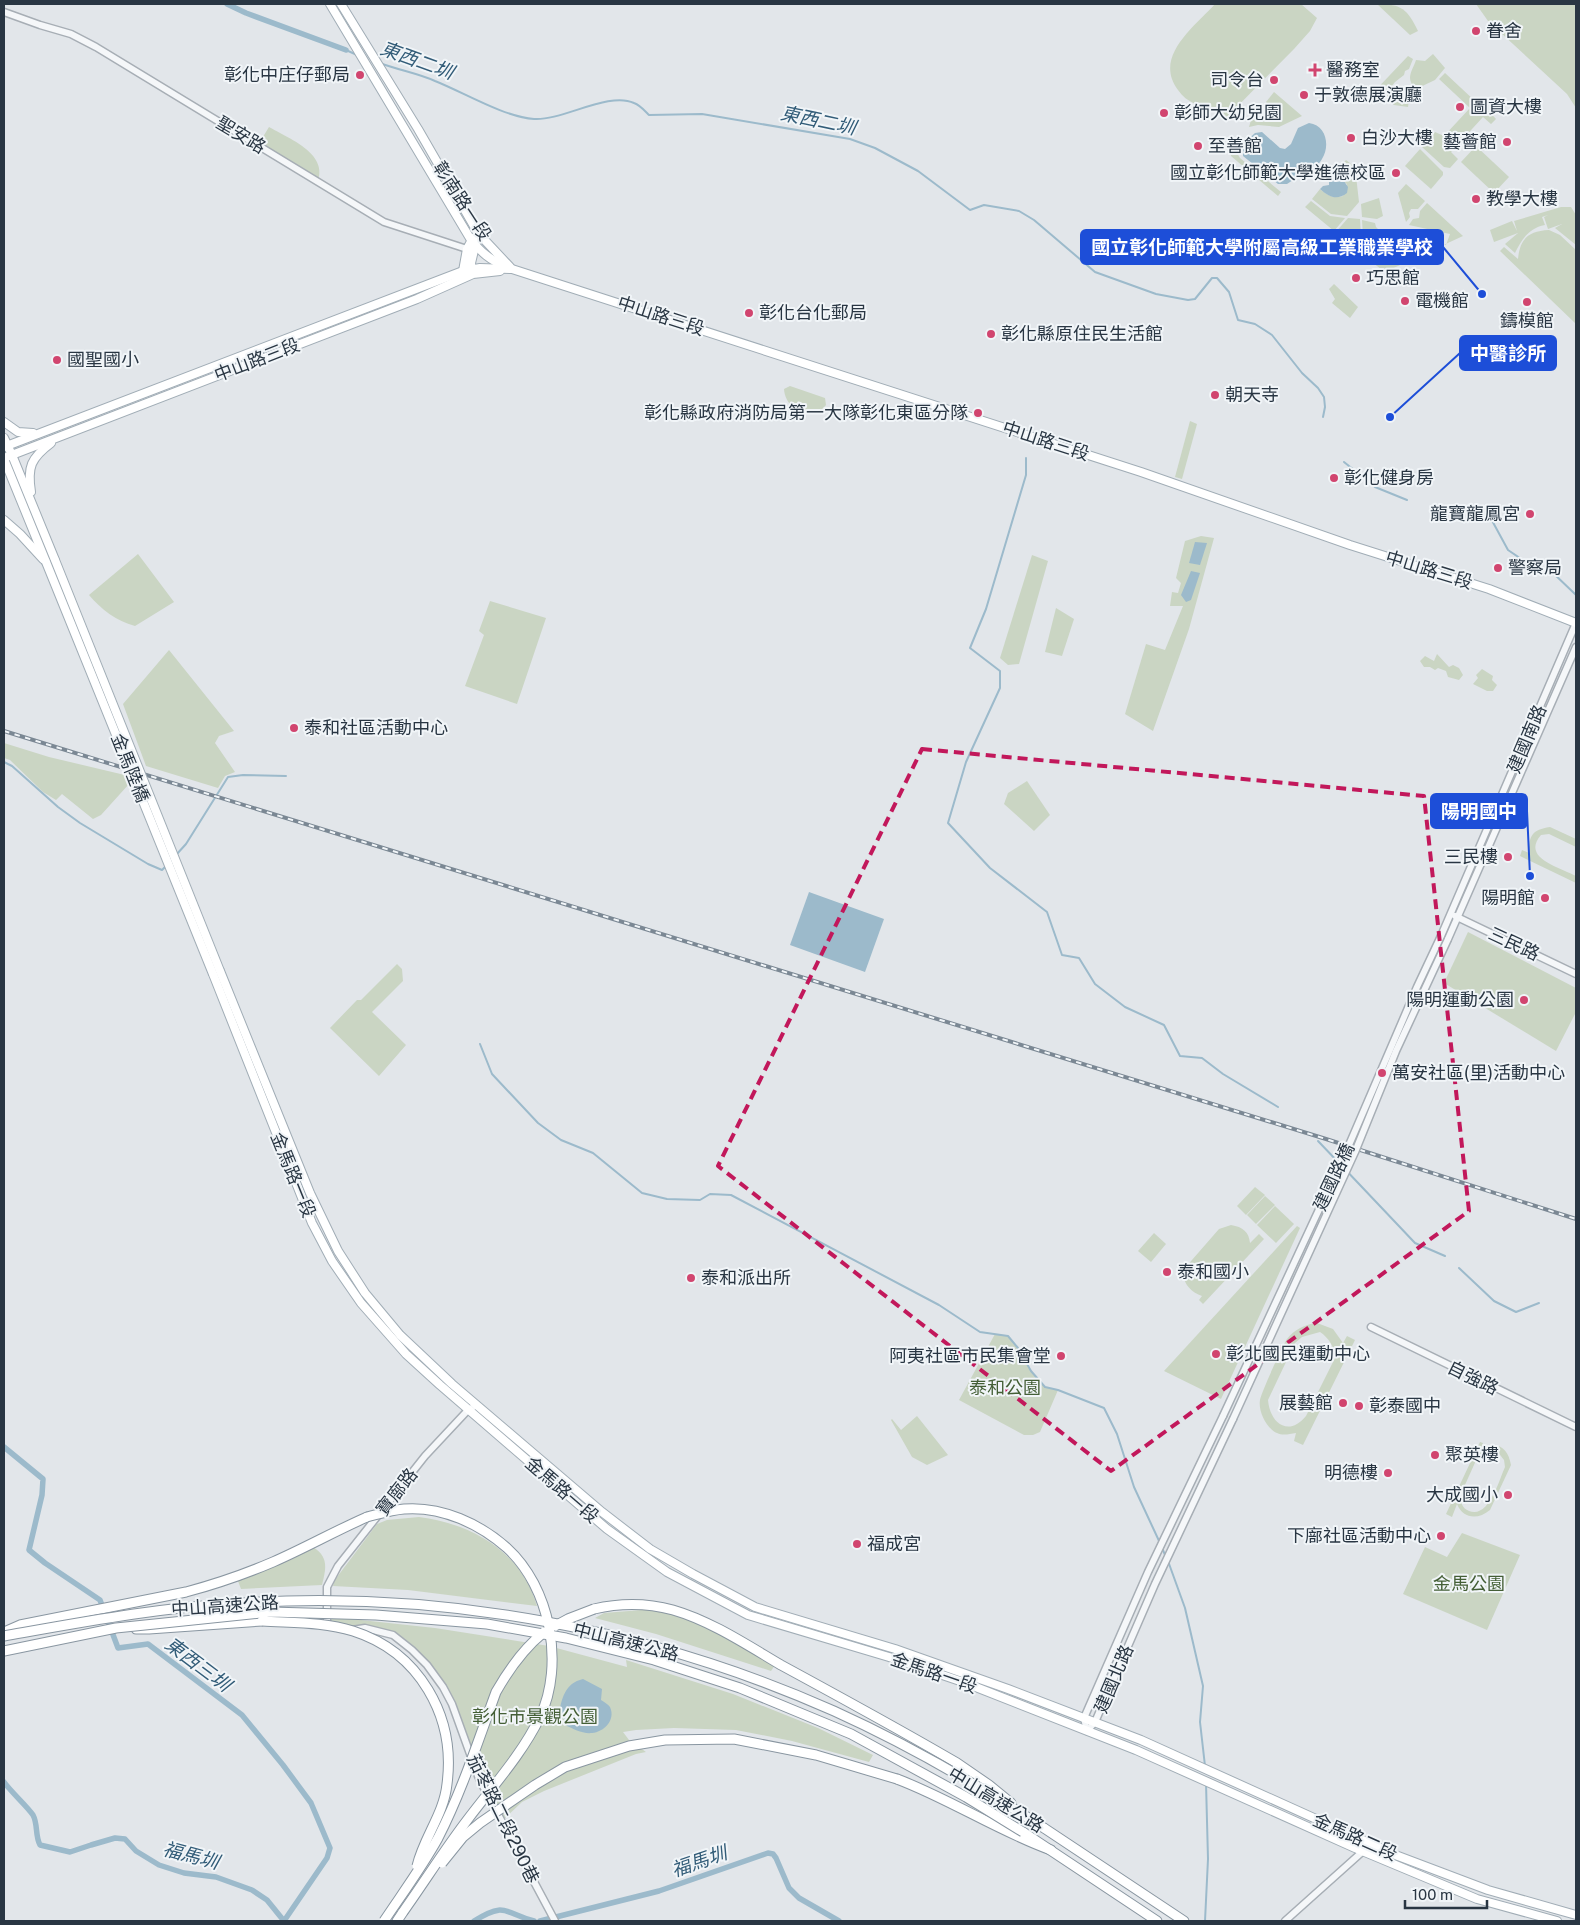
<svg xmlns="http://www.w3.org/2000/svg" width="1580" height="1925" viewBox="0 0 1580 1925" font-family="'Public Sans','Noto Sans TC',sans-serif">
<style>
.green{fill:#cad5c3;fill-rule:evenodd}
.water{fill:#9cbacb}
.lines{fill:none;stroke-linecap:round;stroke-linejoin:round}
.stream{stroke:#9cbacb;stroke-width:2}
.canal{stroke:#9cbacb;stroke-width:5.5}
.minor-casing{stroke:#a7aeb5;stroke-width:9}
.major-casing{stroke:#a1adb6;stroke-width:10}
.highway-casing{stroke:#8996a1;stroke-width:11}
.minor{stroke:#f5f7f9;stroke-width:6}
.major{stroke:#fff;stroke-width:8}
.highway{stroke:#fff;stroke-width:9}
.rail-casing{stroke:#7b8894;stroke-width:4}
.rail{stroke:#f1f5f8;stroke-width:2;stroke-dasharray:5.5;stroke-linecap:butt}
.minor-bridge-casing{stroke:#a7aeb5;stroke-width:9;stroke-linecap:butt}
.major-bridge-casing{stroke:#a1adb6;stroke-width:10;stroke-linecap:butt}
.highway-bridge-casing{stroke:#8996a1;stroke-width:11;stroke-linecap:butt}
.minor-bridge{stroke:#f5f7f9;stroke-width:6}
.major-bridge{stroke:#fff;stroke-width:8}
.highway-bridge{stroke:#fff;stroke-width:9}
.marked{fill:none;stroke:#c2185b;stroke-width:4;stroke-dasharray:10 6;stroke-linejoin:round}
.poi-dot{fill:#d1456f;stroke:#f1f5f8;stroke-width:2}
.labels{text-anchor:middle;stroke-width:4;stroke-linejoin:round;paint-order:stroke}
.poi-label{font-size:18px;fill:#293643;stroke:#f1f5f8;text-anchor:start}
.street-label{font-size:18px;fill:#293643;stroke:#f1f5f8}
.park-label{font-size:18px;fill:#445f36;stroke:#f1f5f8}
.water-label{font-size:19px;font-style:italic;fill:#325c78;stroke:#f1f5f8}
.leader{fill:none;stroke:#1d4ed8;stroke-width:2}
.callout-dot{fill:#1d4ed8;stroke:#f1f5f8;stroke-width:2}
.callout{fill:#1d4ed8;stroke:#1d4ed8;stroke-width:2}
.callout-label{font-size:19px;text-anchor:middle;font-weight:bold;fill:#fff}
</style>
<rect width="100%" height="100%" fill="#e2e6ea"/>
<g class="green">
<path d="M1215,4H1301L1317,18L1310,31L1294,49L1225,119L1214,109L1215,107C1200,107 1187,103 1178,90C1153,57 1194,27 1215,4Z"/>
<path d="M1377,4C1402,4 1407,9 1418,31L1410,35Z"/>
<path d="M1476,4H1576V108L1567,94L1488,21Z"/>
<path d="M1433,54L1445,68L1435,80L1416,89C1405,78 1412,72 1416,60L1425,61Z"/>
<path d="M1408,56L1413,59L1409,69L1405,71L1404,75L1395,82L1383,97L1376,101L1370,96Z"/>
<path d="M1445,73L1476,102L1478,100L1496,119L1491,124L1483,117L1451,152L1458,159L1450,168L1444,167L1422,147L1435,132L1444,136L1470,108L1439,79Z"/>
<path d="M1395,85H1399L1403,95L1409,99L1408,107L1394,105L1385,98Z"/>
<path d="M1274,92L1302,116L1279,127L1258,125L1249,127L1251,120L1261,118L1270,107L1266,102Z"/>
<path d="M269,127C288,138 328,153 318,181L258,145Z"/>
<path d="M1235,143L1237,153L1240,158L1281,192L1278,196L1231,156L1230,148Z"/>
<path d="M1476,146L1509,177L1494,193L1461,162Z"/>
<path d="M1420,149L1443,172V175L1431,189L1405,166Z"/>
<path d="M1346,160L1355,167L1359,202L1347,216L1331,214L1312,199L1320,189C1327,195 1334,199 1343,196L1347,184L1333,174Z"/>
<path d="M1406,184L1425,201L1418,209H1411L1409,213L1410,217L1406,222L1398,193Z"/>
<path d="M1379,198L1383,216L1377,219L1362,217L1361,204Z"/>
<path d="M1311,201L1330,216L1345,218L1334,231L1305,207Z"/>
<path d="M1427,203L1463,236L1385,272L1365,257L1385,233L1389,236L1371,256V259L1377,265L1379,264L1398,244L1406,238L1446,245L1450,234L1409,225L1413,219L1419,218L1420,211Z"/>
<path d="M1561,207H1571L1576,215V245L1555,228L1562,224L1548,229L1544,217L1548,215L1542,217L1545,225C1529,228 1522,239 1515,253L1505,244L1518,233L1494,242L1490,230L1512,221L1517,231L1514,221Z"/>
<path d="M1348,218L1360,219L1362,254L1335,233Z"/>
<path d="M1362,220L1375,223L1376,227L1381,232L1364,254Z"/>
<path d="M1549,230L1560,235L1576,250V324L1500,251L1504,247L1518,259C1520,239 1528,231 1549,230Z"/>
<path d="M1334,284L1358,307L1350,318L1332,303L1335,299L1329,289Z"/>
<path d="M790,386L825,398L826,405C812,423 785,410 784,389Z"/>
<path d="M1190,421L1197,424L1182,479L1175,477Z"/>
<path d="M1201,536L1214,538L1189,629L1153,731L1125,714L1146,644L1165,650L1183,606H1170L1172,592L1178,593L1181,583L1176,578L1185,541Z"/>
<path d="M138,554L174,602L135,626C116,621 101,609 89,595Z"/>
<path d="M1032,555L1048,561L1019,664L1008,665L1000,658Z"/>
<path d="M490,601L546,618L517,704L465,686L484,635L479,631Z"/>
<path d="M1056,608L1074,619L1062,656L1045,652Z"/>
<path d="M169,650L234,731L219,736L215,743L235,772L225,776L218,788L146,766L123,704Z"/>
<path d="M1437,654L1449,667L1453,665L1459,668L1463,675L1459,680L1448,677L1446,671L1438,668L1435,670L1430,667H1424L1420,661L1425,656L1434,661Z"/>
<path d="M1482,669L1493,676L1492,680L1497,685L1493,691H1487L1473,684L1478,678L1476,675Z"/>
<path d="M4,743L49,757L129,776V784L101,815L93,819L62,794L56,800L43,792L10,760L4,758Z"/>
<path d="M1027,781L1050,815L1034,831L1004,804L1008,793Z"/>
<path d="M1550,827L1576,839V847L1549,834L1541,835C1521,858 1559,867 1576,876V883L1520,856L1522,850L1529,853C1529,835 1532,830 1550,827Z"/>
<path d="M1468,932L1576,988V1012L1556,1051L1444,983Z"/>
<path d="M397,964L402,969L403,981L372,1012L406,1045L379,1076L330,1028L357,1000H361Z"/>
<path d="M1255,1187L1265,1195L1246,1215L1237,1206Z"/>
<path d="M1265,1196L1275,1205L1256,1224L1247,1215Z"/>
<path d="M1275,1206L1294,1224L1276,1243L1257,1225Z"/>
<path d="M1231,1225C1243,1227 1249,1232 1250,1243L1259,1234L1264,1239L1203,1304L1199,1300L1202,1296C1190,1292 1180,1281 1185,1268L1219,1229Z"/>
<path d="M1297,1226L1300,1228L1221,1399L1164,1371Z"/>
<path d="M1154,1233L1166,1244L1151,1262L1138,1251Z"/>
<path d="M1317,1323L1333,1329L1343,1343L1347,1336L1355,1340L1303,1445L1294,1441L1296,1433C1289,1434 1283,1436 1277,1433C1266,1428 1258,1411 1260,1400C1261,1393 1283,1345 1287,1339C1294,1330 1305,1324 1317,1323ZM1320,1332C1329,1338 1333,1346 1336,1356L1306,1416C1289,1437 1270,1424 1268,1400L1295,1343L1302,1337Z"/>
<path d="M995,1334L1008,1336L1018,1348L1031,1371L1045,1387L1058,1390L1040,1432L1033,1435H1024L959,1400Z"/>
<path d="M917,1416L948,1455L927,1465L912,1457L891,1420L892,1419L901,1430Z"/>
<path d="M1480,1442L1483,1443L1480,1450C1497,1440 1508,1447 1511,1465L1490,1510C1478,1520 1463,1519 1457,1504L1452,1517L1446,1514ZM1488,1450L1497,1451L1504,1460L1505,1467C1499,1480 1489,1519 1469,1511C1462,1508 1461,1503 1460,1496L1478,1456Z"/>
<path d="M419,1517C472,1524 521,1551 537,1606L408,1590L333,1586L334,1581L377,1524L387,1520Z"/>
<path d="M1462,1533L1520,1555L1487,1630L1403,1594L1425,1547L1447,1557Z"/>
<path d="M313,1547C329,1557 326,1569 322,1585L241,1589L238,1581Z"/>
<path d="M654,1609L692,1621L777,1662L771,1671L656,1634L595,1618L604,1613Z"/>
<path d="M333,1617L435,1628L549,1646L627,1667L626,1660L733,1694L818,1728L873,1755L869,1762L792,1741L736,1730L674,1728L636,1730L623,1732L629,1740L646,1752L636,1754L544,1791L522,1802L501,1822L482,1784L464,1732L436,1676L395,1637L334,1627L330,1621Z"/>
</g>
<g class="water">
<path d="M1309,123C1327,125 1330,147 1322,159C1319,165 1314,166 1309,169L1310,174L1305,179L1299,176L1287,184H1278L1243,156V144L1255,133L1262,132L1280,148L1285,149L1291,144L1298,128Z"/>
<path d="M1333,174L1344,181L1348,187L1347,193C1337,201 1329,197 1320,189L1323,186L1329,185V179Z"/>
<path d="M1195,542L1207,543L1200,565L1189,563Z"/>
<path d="M1191,571L1200,573L1191,600L1186,602L1181,595Z"/>
<path d="M809,892L884,919L865,972L790,945Z"/>
<path d="M583,1679L602,1689L601,1700C604,1702 608,1704 610,1707C616,1720 604,1732 592,1733C582,1734 574,1729 565,1725L564,1719L559,1716C561,1699 565,1683 583,1679Z"/>
</g>
<g class="lines">
<g class="stream">
<path d="M346,50L357,55"/>
<path d="M380,63C398,70 417,73 435,81C463,92 504,117 534,119C562,121 609,91 634,103C640,105 645,111 649,115L702,114L850,139L875,148L918,171L970,210L984,205L1019,211L1034,220L1095,272L1156,294L1188,300L1195,299L1212,278H1217L1229,292L1238,320L1255,324L1272,335L1302,373L1318,388L1324,397L1325,407L1323,417"/>
<path d="M1026,458V475L986,609L970,648L1000,671V688L966,762L948,823L990,868L1047,912L1062,955L1079,958L1095,984L1125,1007L1164,1025L1180,1056L1202,1058L1223,1074L1278,1107"/>
<path d="M1344,462L1375,487L1407,500"/>
<path d="M1489,515L1508,550L1527,563L1551,571L1576,595"/>
<path d="M4,762L12,766L58,807L80,823L148,864L162,870L166,866"/>
<path d="M176,855L186,844L228,777L243,775L286,776"/>
<path d="M480,1044L492,1074L538,1123L561,1140L593,1153L642,1193L667,1199L700,1200L710,1194L731,1195L939,1305L980,1332L1008,1336L1018,1348L1031,1371L1045,1387L1058,1390L1104,1408L1117,1434L1134,1487L1160,1543"/>
<path d="M1318,1141L1339,1163"/>
<path d="M1342,1166L1415,1243L1445,1256"/>
<path d="M1459,1268L1494,1301L1516,1312L1539,1303"/>
<path d="M1162,1548L1166,1557"/>
<path d="M1168,1561L1185,1608L1203,1686L1200,1722L1205,1766"/>
<path d="M1205,1921L1208,1859L1206,1783"/>
</g>
<g class="canal">
<path d="M227,4L246,13L346,50"/>
<path d="M4,1447L43,1479L42,1495L29,1550L45,1563L100,1600L118,1648L148,1644L242,1715L283,1765L311,1803L330,1848L327,1858L284,1921L267,1900L252,1890L216,1877L184,1873L159,1865L136,1851L125,1839L115,1838L91,1845L70,1852L40,1845C35,1836 38,1824 33,1815C27,1806 11,1792 4,1782"/>
<path d="M474,1921C506,1901 504,1913 534,1921"/>
<path d="M540,1921L659,1891L768,1853L773,1854L776,1858L789,1888L799,1898L839,1921"/>
</g>
<g class="minor-casing">
<g id="minor">
<path d="M4,12L40,25L71,34L96,47L384,222L470,250"/>
<path d="M1455,916L1576,974"/>
<path d="M1441,936L1576,623"/>
<path d="M1448,939L1576,647"/>
<path d="M1371,1327L1576,1427"/>
<path d="M330,1626L327,1625V1587L338,1566L425,1456L468,1410L477,1405"/>
<path d="M352,1630L365,1628L393,1635L412,1650L427,1665L443,1687L452,1704L478,1776L487,1794L555,1921"/>
<path d="M1087,1731L1084,1718L1148,1572L1223,1416"/>
<path d="M1087,1731L1095,1722L1155,1584L1233,1419"/>
<path d="M1285,1921L1371,1844"/>
</g>
</g>
<g class="major-casing">
<g id="major">
<path d="M330,4L471,240C481,252 490,260 505,266"/>
<path d="M341,4L418,129L478,233L510,267"/>
<path d="M472,272L471,263L476,242"/>
<path d="M465,274L463,271L467,249L473,238"/>
<path d="M4,422L18,432L33,433"/>
<path d="M4,438L12,455L55,560"/>
<path d="M4,447L463,271L480,268L512,269L1141,472L1350,545L1489,589L1576,623"/>
<path d="M4,458L417,299L473,274L500,271"/>
<path d="M4,459L46,562"/>
<path d="M31,492C27,467 31,458 51,443"/>
<path d="M4,520L20,534L43,559"/>
<path d="M220,971L310,1193L338,1251L365,1293L400,1335L452,1384L602,1512L650,1549L693,1574L755,1607L895,1649L1008,1689L1141,1740L1398,1856L1488,1890L1576,1915"/>
<path d="M213,974L312,1223L332,1261L361,1303L406,1354L440,1385L607,1529L667,1572L748,1615L889,1657L963,1682L1136,1750L1355,1848L1477,1899L1557,1921"/>
</g>
</g>
<g class="highway-casing">
<g id="highway">
<path d="M594,1609C620,1603 647,1603 673,1610C711,1621 747,1645 781,1665C840,1697 899,1729 957,1763L989,1785L1011,1803"/>
<path d="M136,1629H149L262,1621"/>
<path d="M4,1632L20,1625L186,1592C216,1584 245,1574 273,1562C305,1548 335,1531 367,1517"/>
<path d="M897,1779C950,1799 998,1831 1051,1850"/>
<path d="M1044,1828L1184,1921"/>
<path d="M1023,1832L1157,1921"/>
<path d="M397,1921L403,1912"/>
</g>
</g>
<use href="#minor" class="minor"/>
<use href="#major" class="major"/>
<use href="#highway" class="highway"/>
<g class="rail-casing">
<path id="rail" d="M4,731L1326,1139L1576,1219"/>
</g>
<use href="#rail" class="rail"/>
<g class="minor-bridge-casing">
<g id="minor-bridge">
<path d="M1223,1416L1349,1145L1417,987L1441,936"/>
<path d="M1233,1419L1355,1152L1396,1051L1448,939"/>
</g>
</g>
<g class="major-bridge-casing">
<g id="major-bridge">
<path d="M55,560L220,971"/>
<path d="M46,562L213,974"/>
</g>
</g>
<g class="highway-bridge-casing">
<g id="highway-bridge">
<path d="M367,1517C379,1514 391,1510 404,1509C442,1506 480,1524 507,1548C550,1587 565,1664 540,1717C522,1754 493,1786 468,1819C445,1849 425,1881 403,1912"/>
<path d="M262,1621C293,1623 324,1622 353,1631C419,1652 456,1716 447,1784C444,1814 424,1837 417,1866"/>
<path d="M555,1626L568,1619L594,1609"/>
<path d="M4,1636C83,1622 162,1607 242,1603C443,1590 650,1629 834,1711C907,1744 978,1785 1044,1828"/>
<path d="M4,1651L116,1628L271,1612L376,1615L487,1624L566,1638L654,1660L740,1688L851,1734L966,1797L1023,1832"/>
<path d="M442,1863L463,1837L480,1823L535,1785L565,1767L629,1746L665,1740L734,1739L816,1755L897,1779"/>
<path d="M384,1921C402,1894 422,1867 438,1838C462,1791 478,1741 496,1692C509,1669 523,1649 544,1632"/>
</g>
</g>
<use href="#minor-bridge" class="minor-bridge"/>
<use href="#major-bridge" class="major-bridge"/>
<use href="#highway-bridge" class="highway-bridge"/>
</g>
<path class="marked" d="M922,749L1424,796L1469,1211L1111,1471L718,1166Z"/>
<g class="poi-dot">
<circle cx="1476" cy="31" r="5"/>
<path d="M1312.5 62.5h5v5h5v5h-5v5h-5v-5h-5v-5h5z"/>
<circle cx="360" cy="75" r="5"/>
<circle cx="1274" cy="80" r="5"/>
<circle cx="1304" cy="95" r="5"/>
<circle cx="1460" cy="107" r="5"/>
<circle cx="1164" cy="113" r="5"/>
<circle cx="1351" cy="138" r="5"/>
<circle cx="1507" cy="142" r="5"/>
<circle cx="1198" cy="146" r="5"/>
<circle cx="1396" cy="173" r="5"/>
<circle cx="1476" cy="199" r="5"/>
<circle cx="1356" cy="278" r="5"/>
<circle cx="1405" cy="301" r="5"/>
<circle cx="1527" cy="302" r="5"/>
<circle cx="749" cy="313" r="5"/>
<circle cx="991" cy="334" r="5"/>
<circle cx="57" cy="360" r="5"/>
<circle cx="1215" cy="395" r="5"/>
<circle cx="978" cy="413" r="5"/>
<circle cx="1334" cy="478" r="5"/>
<circle cx="1530" cy="514" r="5"/>
<circle cx="1498" cy="568" r="5"/>
<circle cx="294" cy="728" r="5"/>
<circle cx="1508" cy="857" r="5"/>
<circle cx="1545" cy="898" r="5"/>
<circle cx="1524" cy="1000" r="5"/>
<circle cx="1382" cy="1073" r="5"/>
<circle cx="1167" cy="1272" r="5"/>
<circle cx="691" cy="1278" r="5"/>
<circle cx="1216" cy="1354" r="5"/>
<circle cx="1061" cy="1356" r="5"/>
<circle cx="1343" cy="1403" r="5"/>
<circle cx="1359" cy="1406" r="5"/>
<circle cx="1435" cy="1455" r="5"/>
<circle cx="1388" cy="1473" r="5"/>
<circle cx="1508" cy="1495" r="5"/>
<circle cx="1441" cy="1536" r="5"/>
<circle cx="857" cy="1544" r="5"/>
</g>
<g class="labels">
<g class="poi-label">
<text x="1486" y="37">眷舍</text>
<text x="1326" y="76">醫務室</text>
<text x="350" y="81" text-anchor="end">彰化中庄仔郵局</text>
<text x="1264" y="86" text-anchor="end">司令台</text>
<text x="1314" y="101">于敦德展演廳</text>
<text x="1470" y="113">圖資大樓</text>
<text x="1174" y="119">彰師大幼兒園</text>
<text x="1361" y="144">白沙大樓</text>
<text x="1497" y="148" text-anchor="end">藝薈館</text>
<text x="1208" y="152">至善館</text>
<text x="1386" y="179" text-anchor="end">國立彰化師範大學進德校區</text>
<text x="1486" y="205">教學大樓</text>
<text x="1366" y="284">巧思館</text>
<text x="1415" y="307">電機館</text>
<text x="759" y="319">彰化台化郵局</text>
<text x="1527" y="327" text-anchor="middle">鑄模館</text>
<text x="1001" y="340">彰化縣原住民生活館</text>
<text x="67" y="366">國聖國小</text>
<text x="1225" y="401">朝天寺</text>
<text x="968" y="419" text-anchor="end">彰化縣政府消防局第一大隊彰化東區分隊</text>
<text x="1344" y="484">彰化健身房</text>
<text x="1520" y="520" text-anchor="end">龍寶龍鳳宮</text>
<text x="1508" y="574">警察局</text>
<text x="304" y="734">泰和社區活動中心</text>
<text x="1498" y="863" text-anchor="end">三民樓</text>
<text x="1535" y="904" text-anchor="end">陽明館</text>
<text x="1514" y="1006" text-anchor="end">陽明運動公園</text>
<text x="1392" y="1079">萬安社區(里)活動中心</text>
<text x="1177" y="1278">泰和國小</text>
<text x="701" y="1284">泰和派出所</text>
<text x="1226" y="1360">彰北國民運動中心</text>
<text x="1051" y="1362" text-anchor="end">阿夷社區市民集會堂</text>
<text x="1333" y="1409" text-anchor="end">展藝館</text>
<text x="1369" y="1412">彰泰國中</text>
<text x="1445" y="1461">聚英樓</text>
<text x="1378" y="1479" text-anchor="end">明德樓</text>
<text x="1498" y="1501" text-anchor="end">大成國小</text>
<text x="1431" y="1542" text-anchor="end">下廍社區活動中心</text>
<text x="867" y="1550">福成宮</text>
</g>
<g class="street-label">
<text transform="translate(241 135) rotate(31)" y="6">聖安路</text>
<text transform="translate(462 201) rotate(57)" y="6">彰南路一段</text>
<text transform="translate(661 316) rotate(18)" y="6">中山路三段</text>
<text transform="translate(257 360) rotate(-21)" y="6">中山路三段</text>
<text transform="translate(1046 441) rotate(18)" y="6">中山路三段</text>
<text transform="translate(1429 570) rotate(17)" y="6">中山路三段</text>
<text transform="translate(1527 739) rotate(-67)" y="6">建國南路</text>
<text transform="translate(130 768) rotate(68)" y="6">金馬陸橋</text>
<text transform="translate(1514 944) rotate(25)" y="6">三民路</text>
<text transform="translate(293 1175) rotate(68)" y="6">金馬路一段</text>
<text transform="translate(1334 1177) rotate(-65)" y="6">建國路橋</text>
<text transform="translate(1473 1378) rotate(26)" y="6">自強路</text>
<text transform="translate(562 1490) rotate(41)" y="6">金馬路一段</text>
<text transform="translate(397 1492) rotate(-52)" y="6">寶廍路</text>
<text transform="translate(225 1606) rotate(-4)" y="6">中山高速公路</text>
<text transform="translate(626 1642) rotate(14)" y="6">中山高速公路</text>
<text transform="translate(934 1673) rotate(19)" y="6">金馬路一段</text>
<text transform="translate(1114 1679) rotate(-67)" y="6">建國北路</text>
<text transform="translate(996 1800) rotate(31)" y="6">中山高速公路</text>
<text transform="translate(503 1819) rotate(64)" y="6">茄苳路二段290巷</text>
<text transform="translate(1355 1837) rotate(24)" y="6">金馬路二段</text>
</g>
<g class="park-label">
<text x="1005" y="1394">泰和公園</text>
<text x="1469" y="1590">金馬公園</text>
<text x="535" y="1723">彰化市景觀公園</text>
</g>
<g class="water-label">
<text transform="translate(417 60) rotate(20)" y="7">東西二圳</text>
<text transform="translate(818 120) rotate(12)" y="7">東西二圳</text>
<text transform="translate(198 1664) rotate(37)" y="7">東西三圳</text>
<text transform="translate(191 1855) rotate(15)" y="7">福馬圳</text>
<text transform="translate(699 1861) rotate(-19)" y="7">福馬圳</text>
</g>
</g>
<path class="leader" d="M1482 294L1443 247M1390 417L1460 353M1530 876L1527 811"/>
<g class="callout-dot">
<circle cx="1482" cy="294" r="5"/>
<circle cx="1390" cy="417" r="5"/>
<circle cx="1530" cy="876" r="5"/>
</g>
<g class="callout">
<rect x="1081" y="230" width="362" height="34" rx="5"/>
<rect x="1460" y="336" width="96" height="34" rx="5"/>
<rect x="1431" y="794" width="96" height="34" rx="5"/>
</g>
<g class="callout-label">
<text x="1262" y="254">國立彰化師範大學附屬高級工業職業學校</text>
<text x="1508" y="360">中醫診所</text>
<text x="1479" y="818">陽明國中</text>
</g>
<rect width="1580" height="1925" fill="none" stroke="#293643" stroke-width="10"/>
<path d="M1405 1900v8h82v-8" fill="none" stroke="#293643" stroke-width="2.5"/>
<text x="1412" y="1900" font-size="15" fill="#293643" stroke="#f1f5f8" stroke-width="4" paint-order="stroke">100 m</text>
</svg>
